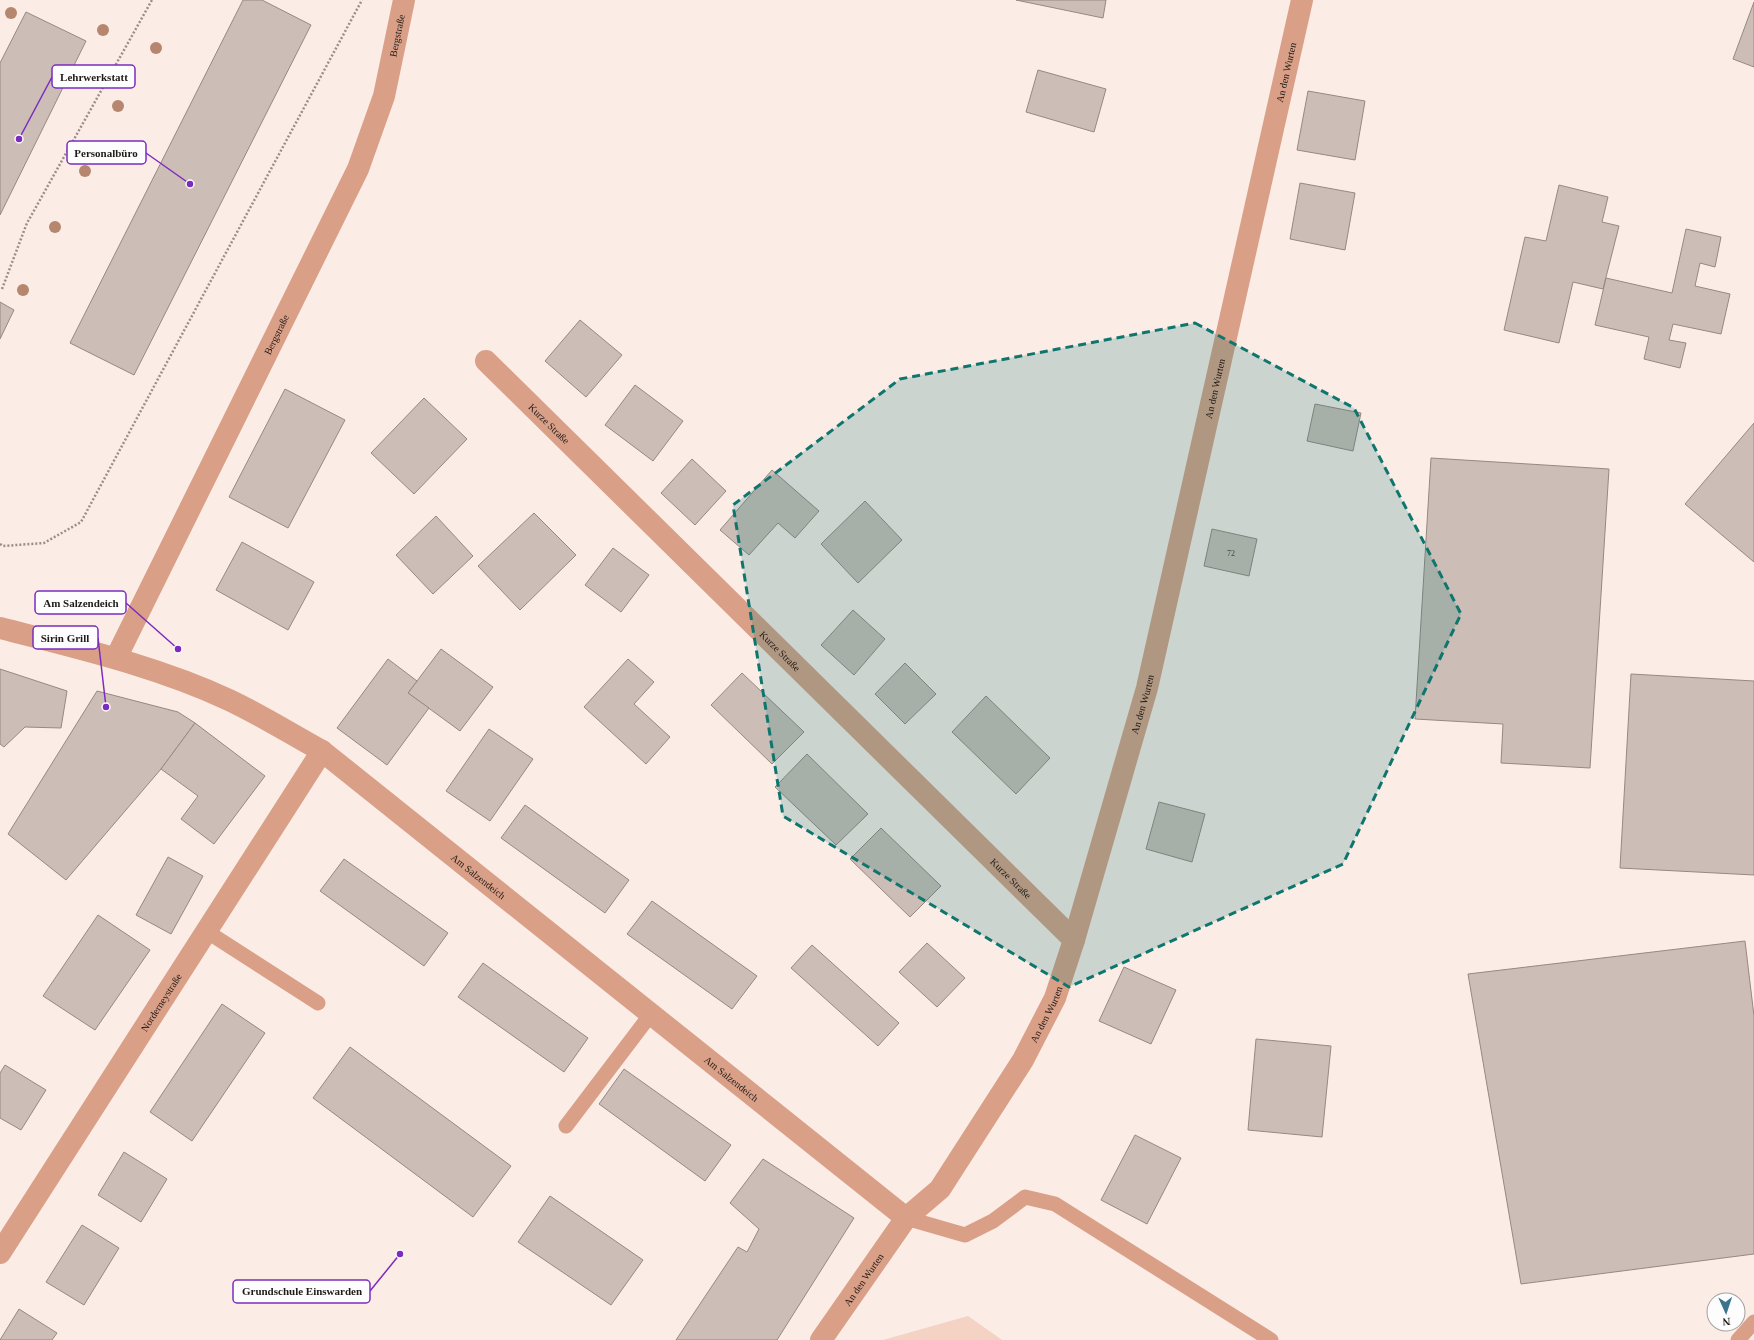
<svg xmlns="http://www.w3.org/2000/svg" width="1754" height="1340" viewBox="0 0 1754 1340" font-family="Georgia,serif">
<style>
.green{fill:#f4d2c4}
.building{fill:#ccbdb7;stroke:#968883}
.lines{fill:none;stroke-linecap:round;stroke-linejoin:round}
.path{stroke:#998e8a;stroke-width:2.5;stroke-dasharray:2 2;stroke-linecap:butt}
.service{stroke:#d99f87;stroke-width:15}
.minor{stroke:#d99f87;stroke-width:22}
.tree{fill:#b6866e}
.marked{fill:#0f766e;fill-opacity:0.2;stroke:#0f766e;stroke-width:3;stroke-dasharray:8 5;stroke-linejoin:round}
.labels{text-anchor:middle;stroke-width:3;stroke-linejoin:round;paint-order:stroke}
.number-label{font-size:8px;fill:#4a4340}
.street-label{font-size:10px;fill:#1f1a18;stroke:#fdfdfd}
.leader{fill:none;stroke:#7b2cbf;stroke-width:1.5}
.callout-dot{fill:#7b2cbf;stroke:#fdfdfd;stroke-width:1.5}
.callout{fill:#fdfdfd;stroke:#7b2cbf;stroke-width:1.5}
.callout-label{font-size:11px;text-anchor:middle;font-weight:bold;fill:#1f1a18}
</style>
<rect width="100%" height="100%" fill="#fbece6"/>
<path class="green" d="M968,1316L1002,1340H883Z"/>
<g class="building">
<path d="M243,0H262L311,25L134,375L70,343Z"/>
<path d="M1016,0H1106L1103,18Z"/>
<path d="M1754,2V67L1733,59Z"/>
<path d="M26,12L86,41L0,215V63Z"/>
<path d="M1038,70L1106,89L1094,132L1026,112Z"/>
<path d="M1308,91L1365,101L1355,160L1297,150Z"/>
<path d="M1300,183L1355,193L1345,250L1290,239Z"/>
<path d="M1559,185L1608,197L1602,222L1619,226L1603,289L1573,282L1559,343L1504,330L1525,237L1546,241Z"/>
<path d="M1686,229L1721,237L1715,267L1700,263L1695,286L1730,294L1721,334L1673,324L1669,340L1686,343L1680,368L1644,359L1649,337L1595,325L1606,278L1672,293Z"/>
<path d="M0,302L14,310L0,339Z"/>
<path d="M580,320L622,355L586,397L545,361Z"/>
<path d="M635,385L683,421L653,461L605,425Z"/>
<path d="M285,389L345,420L288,528L229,497Z"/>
<path d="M424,398L467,439L414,494L371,453Z"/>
<path d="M1315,404L1361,413L1353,451L1307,441Z"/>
<path d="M1754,423V562L1685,504Z"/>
<path d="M1431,458L1609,469L1590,768L1501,763L1503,724L1415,719Z"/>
<path d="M692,459L726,491L695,525L661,493Z"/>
<path d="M772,470L819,511L795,538L778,523L749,555L720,530Z"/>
<path d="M865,501L902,540L858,583L821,544Z"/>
<path d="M534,513L576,555L520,610L478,566Z"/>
<path d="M436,516L473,556L433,594L396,555Z"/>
<path d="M1212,529L1257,539L1249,576L1204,566Z"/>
<path d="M242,542L314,582L288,630L216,590Z"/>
<path d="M613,548L649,575L621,612L585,585Z"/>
<path d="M853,610L885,639L854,675L821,645Z"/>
<path d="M441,649L493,687L460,731L408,693Z"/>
<path d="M388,659L417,681L408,693L429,708L387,765L337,728Z"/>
<path d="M628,659L654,682L634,704L670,737L646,764L584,707Z"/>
<path d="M905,663L936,694L905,724L875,694Z"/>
<path d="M0,669L67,691L61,728L25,727L4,747L0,744Z"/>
<path d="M742,673L804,732L772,764L711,705Z"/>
<path d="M1631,674L1754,681V875L1620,868Z"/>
<path d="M97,691L178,712L195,723L161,769L66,880L8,834Z"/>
<path d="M986,696L1050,758L1016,794L952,732Z"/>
<path d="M195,723L265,776L214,844L181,819L198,796L161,769Z"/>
<path d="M489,729L533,759L490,821L446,791Z"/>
<path d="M807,754L868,814L836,845L775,787Z"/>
<path d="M1159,802L1205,814L1192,862L1146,849Z"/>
<path d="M525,805L629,880L605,913L501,838Z"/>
<path d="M881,828L941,886L910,917L850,859Z"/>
<path d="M168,857L203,876L171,934L136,915Z"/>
<path d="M344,859L448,933L424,966L320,891Z"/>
<path d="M652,901L757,976L732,1009L627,934Z"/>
<path d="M98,915L150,950L95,1030L43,996Z"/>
<path d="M1745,941L1754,1016V1254L1521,1284L1468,974Z"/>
<path d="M927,943L965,978L937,1007L899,972Z"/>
<path d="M812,945L899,1023L878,1046L791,968Z"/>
<path d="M483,963L588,1038L564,1072L458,997Z"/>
<path d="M1124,967L1176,990L1151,1044L1099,1021Z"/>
<path d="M222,1004L265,1033L192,1141L150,1112Z"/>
<path d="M1256,1039L1331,1046L1322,1137L1248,1130Z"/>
<path d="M350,1047L511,1166L473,1217L313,1098Z"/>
<path d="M5,1065L46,1090L21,1130L0,1118V1073Z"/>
<path d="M624,1069L731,1145L705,1181L599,1104Z"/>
<path d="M1135,1135L1181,1158L1147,1224L1101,1200Z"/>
<path d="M124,1152L167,1179L141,1222L98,1195Z"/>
<path d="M763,1159L854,1218L777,1340H676L738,1247L747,1252L759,1229L730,1203Z"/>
<path d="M550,1196L643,1260L611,1305L518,1242Z"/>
<path d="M82,1225L119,1248L84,1305L46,1282Z"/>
<path d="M19,1309L57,1333L52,1340H0Z"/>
</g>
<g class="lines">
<g class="path">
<path d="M2,289L27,223L152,0"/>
<path d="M0,544L3,546L44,543L81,522L362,0"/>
</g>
<g class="service">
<path d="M206,931L318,1003"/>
<path d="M566,1126L651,1014"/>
<path d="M906,1218L965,1235L993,1221L1025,1197L1055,1204L1271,1340"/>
<path d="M1738,1340L1754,1322"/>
</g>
<g class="minor">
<path id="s1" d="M486,361L1074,940"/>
<path id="s2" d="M0,628C77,648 156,666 229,700C261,715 291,734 322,751L906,1218"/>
<path id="s3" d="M116,658L358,169L384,96L404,0"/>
<path id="s4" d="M0,1253L322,751"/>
<path id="s5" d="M821,1340L906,1218L940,1189L1023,1060L1055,998L1074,940L1147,688L1302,0"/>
</g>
</g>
<g class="tree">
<circle cx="11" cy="13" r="6"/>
<circle cx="103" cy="30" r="6"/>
<circle cx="156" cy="48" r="6"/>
<circle cx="118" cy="106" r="6"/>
<circle cx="85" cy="171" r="6"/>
<circle cx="55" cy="227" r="6"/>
<circle cx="23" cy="290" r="6"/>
</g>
<path class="marked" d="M1195,323L1354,408L1461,614L1343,864L1069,987L783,816L733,505L900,379Z"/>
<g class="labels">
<g class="number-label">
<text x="1231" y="556">72</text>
</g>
<g class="street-label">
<text dy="4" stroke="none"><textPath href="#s3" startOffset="685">Bergstraße</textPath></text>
<text dy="4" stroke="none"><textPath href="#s5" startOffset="1371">An den Wurten</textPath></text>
<text dy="4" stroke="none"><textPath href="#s3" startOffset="361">Bergstraße</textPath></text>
<text dy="4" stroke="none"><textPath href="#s5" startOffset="1047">An den Wurten</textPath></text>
<text dy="4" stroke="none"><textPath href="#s1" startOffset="89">Kurze Straße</textPath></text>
<text dy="4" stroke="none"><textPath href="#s1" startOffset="413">Kurze Straße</textPath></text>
<text dy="4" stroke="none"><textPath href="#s5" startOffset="723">An den Wurten</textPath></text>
<text dy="4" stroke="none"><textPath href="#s2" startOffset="547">Am Salzendeich</textPath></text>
<text dy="4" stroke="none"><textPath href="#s1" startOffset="737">Kurze Straße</textPath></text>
<text dy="4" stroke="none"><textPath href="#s4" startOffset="298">Norderneystraße</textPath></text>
<text dy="4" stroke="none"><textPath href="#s5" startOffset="398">An den Wurten</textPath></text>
<text dy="4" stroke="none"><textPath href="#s2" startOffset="871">Am Salzendeich</textPath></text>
<text dy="4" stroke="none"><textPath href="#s5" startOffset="74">An den Wurten</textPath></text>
</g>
</g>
<path class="leader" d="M19 139L52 77M190 184L146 153M178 649L126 603M106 707L98 638M400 1254L370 1291"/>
<g class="callout-dot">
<circle cx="19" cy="139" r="4"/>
<circle cx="190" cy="184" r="4"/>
<circle cx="178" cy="649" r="4"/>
<circle cx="106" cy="707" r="4"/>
<circle cx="400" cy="1254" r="4"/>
</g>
<g class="callout">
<rect x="52" y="65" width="83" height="23" rx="4"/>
<rect x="67" y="141" width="79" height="23" rx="4"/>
<rect x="35" y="591" width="91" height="23" rx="4"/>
<rect x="33" y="626" width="65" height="23" rx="4"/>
<rect x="233" y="1280" width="137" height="23" rx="4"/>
</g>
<g class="callout-label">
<text x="94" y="81">Lehrwerkstatt</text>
<text x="106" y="157">Personalbüro</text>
<text x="81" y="607">Am Salzendeich</text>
<text x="65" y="642">Sirin Grill</text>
<text x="302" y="1295">Grundschule Einswarden</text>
</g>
<g transform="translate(1726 1312) rotate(177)"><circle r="19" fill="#fdfdfd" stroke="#a4a2a1"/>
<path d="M0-3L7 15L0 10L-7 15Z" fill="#3a758d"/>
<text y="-6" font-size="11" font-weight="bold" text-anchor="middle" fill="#1f1a18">N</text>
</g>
</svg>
